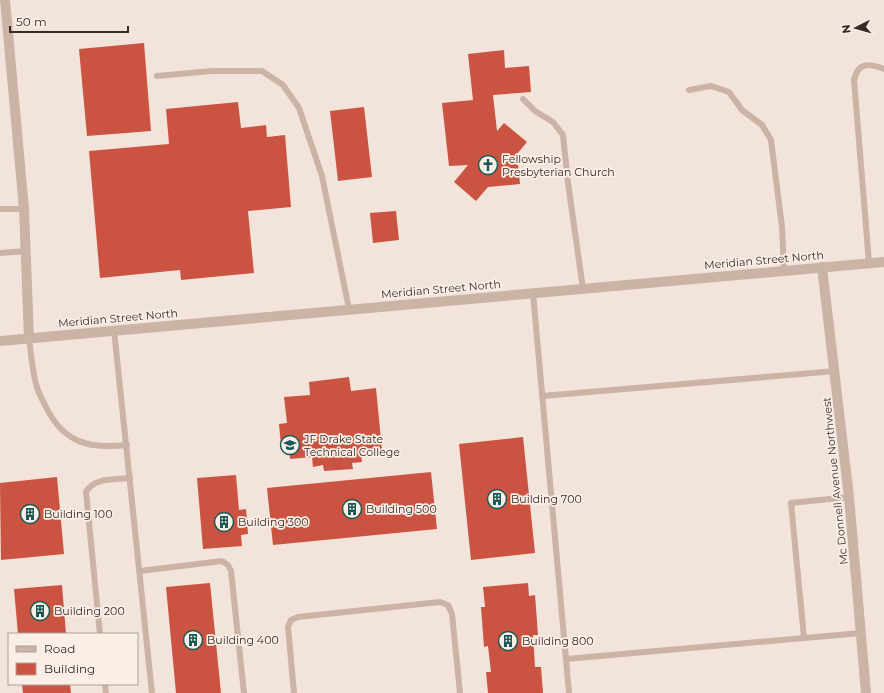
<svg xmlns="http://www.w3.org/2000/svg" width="884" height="693" viewBox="0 0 884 693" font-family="Montserrat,sans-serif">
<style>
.building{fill:#ca5441}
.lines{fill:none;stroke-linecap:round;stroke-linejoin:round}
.service{stroke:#cbb3a6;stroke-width:6}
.minor{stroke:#cbb3a6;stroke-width:10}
.tertiary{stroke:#cbb3a6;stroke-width:10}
.labels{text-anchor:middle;stroke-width:3.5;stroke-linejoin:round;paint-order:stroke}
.poi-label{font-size:11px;fill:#362a27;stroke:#faefe7;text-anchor:start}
.street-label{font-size:11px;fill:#362a27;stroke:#faefe7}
</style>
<rect width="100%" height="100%" fill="#f2e4da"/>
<g class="building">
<path d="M144,43L151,131L87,136L79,49Z"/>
<path d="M504,50L505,68L529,66L531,92L493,95L497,131L504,123L527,142L517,154L520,184L488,187L476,201L454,182L468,165L449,166L442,103L473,100L468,54Z"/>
<path d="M238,102L241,128L266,125L267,137L285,135L291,207L248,211L254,273L181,280L180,270L100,278L89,151L169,144L166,109Z"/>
<path d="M364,107L372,177L338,181L330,111Z"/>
<path d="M396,211L399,240L373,243L370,213Z"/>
<path d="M349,377L351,391L376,388L382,450L361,452L362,462L352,463L353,469L324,471L323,465L313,467L312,457L290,459L289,445L281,446L279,424L287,423L284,397L310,395L309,382Z"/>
<path d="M523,437L535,553L471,560L459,444Z"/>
<path d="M431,472L437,529L273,545L267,488Z"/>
<path d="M236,475L239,510L246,509L248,534L241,535L242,546L203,549L197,478Z"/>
<path d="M57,477L64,554L1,560L0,483Z"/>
<path d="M210,583L221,693H176L166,587Z"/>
<path d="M528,583L529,596L535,595L538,635H533L535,667H541L543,693H488L486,672H491L488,646L484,647L481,607H485L483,587Z"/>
<path d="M62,585L66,634H18L14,589Z"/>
<path d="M22,684H70L71,693H23Z"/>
</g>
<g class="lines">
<g class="service">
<path d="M157,76L212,71H262L283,85L299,108L322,176L349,309"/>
<path d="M689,90L711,86L729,92L742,110L762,125L771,140L782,227L784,271"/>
<path d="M523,99L535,111L553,122L563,135L568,183L583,289"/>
<path d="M0,209H24"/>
<path d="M0,253L26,251"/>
<path d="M869,263L854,80C858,62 869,63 884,69"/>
<path d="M533,293L569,693"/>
<path d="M114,330L152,693"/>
<path d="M29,338C31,353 32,369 36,384C38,393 43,401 47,409C65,444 91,449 127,445"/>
<path d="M542,396L836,371"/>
<path d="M140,571L222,561L228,565L231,571L244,693"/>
<path d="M100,634L86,492C94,477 115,480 130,478"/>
<path d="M804,638L791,503L849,497"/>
<path d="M566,659L861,633"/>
<path d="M105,684L106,693"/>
<path d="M294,693L288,627L291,620L298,617L440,602L448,605L452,614L460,693"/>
</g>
<g class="minor">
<path d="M5,0L24,209L29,338"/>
<path d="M822,267L849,497L866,693"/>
</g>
<path class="tertiary" d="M0,341L884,262"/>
</g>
<defs>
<g id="church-ring" transform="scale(1)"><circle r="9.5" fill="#faefe7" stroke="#1b5957" stroke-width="1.5"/><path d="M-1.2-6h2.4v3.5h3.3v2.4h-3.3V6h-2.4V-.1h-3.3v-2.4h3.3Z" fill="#1b5957"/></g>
<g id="university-ring" transform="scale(1)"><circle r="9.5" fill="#faefe7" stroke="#1b5957" stroke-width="1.5"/><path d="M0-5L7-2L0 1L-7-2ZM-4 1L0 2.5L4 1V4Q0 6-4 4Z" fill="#1b5957"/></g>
<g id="building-ring" transform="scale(1)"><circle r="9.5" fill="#faefe7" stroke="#1b5957" stroke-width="1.5"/><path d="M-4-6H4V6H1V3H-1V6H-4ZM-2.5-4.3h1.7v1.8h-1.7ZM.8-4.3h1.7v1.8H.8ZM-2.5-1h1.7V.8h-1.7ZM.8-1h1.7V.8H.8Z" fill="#1b5957"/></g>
</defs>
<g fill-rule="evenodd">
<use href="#church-ring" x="488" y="165"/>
<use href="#university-ring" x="290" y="445"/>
<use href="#building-ring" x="497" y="499"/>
<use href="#building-ring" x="352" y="509"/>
<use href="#building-ring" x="30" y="514"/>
<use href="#building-ring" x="224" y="522"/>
<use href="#building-ring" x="40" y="611"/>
<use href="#building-ring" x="193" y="640"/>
<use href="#building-ring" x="508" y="641"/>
</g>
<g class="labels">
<g class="poi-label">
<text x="502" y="163">Fellowship<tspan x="502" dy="13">Presbyterian Church</tspan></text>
<text x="304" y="443">JF Drake State<tspan x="304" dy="13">Technical College</tspan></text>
<text x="511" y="503">Building 700</text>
<text x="366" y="513">Building 500</text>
<text x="44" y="518">Building 100</text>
<text x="238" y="526">Building 300</text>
<text x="54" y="615">Building 200</text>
<text x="207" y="644">Building 400</text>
<text x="522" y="645">Building 800</text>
</g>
<g class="street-label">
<text transform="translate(764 260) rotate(-5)" y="4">Meridian Street North</text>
<text transform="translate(441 289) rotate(-5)" y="4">Meridian Street North</text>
<text transform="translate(118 318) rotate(-5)" y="4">Meridian Street North</text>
<text transform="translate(835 481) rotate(-96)" y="4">Mc Donnell Avenue Northwest</text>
</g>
</g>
<rect x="8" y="633" width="130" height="52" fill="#faefe7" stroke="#aca09a"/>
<rect x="16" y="646" width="20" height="6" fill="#cbb3a6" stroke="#aca09a"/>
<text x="44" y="653" font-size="12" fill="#362a27">Road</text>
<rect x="16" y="663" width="20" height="12" fill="#ca5441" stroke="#aca09a"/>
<text x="44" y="673" font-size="12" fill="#362a27">Building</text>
<g transform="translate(856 28) rotate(264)" stroke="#faefe7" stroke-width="3" paint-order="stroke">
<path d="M0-3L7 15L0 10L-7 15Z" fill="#362a27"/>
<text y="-6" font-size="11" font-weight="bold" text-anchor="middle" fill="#362a27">N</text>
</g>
<path d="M10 26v6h118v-6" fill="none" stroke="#362a27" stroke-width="2"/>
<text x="16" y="26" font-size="12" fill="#362a27" stroke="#faefe7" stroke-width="3" paint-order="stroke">50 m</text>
</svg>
